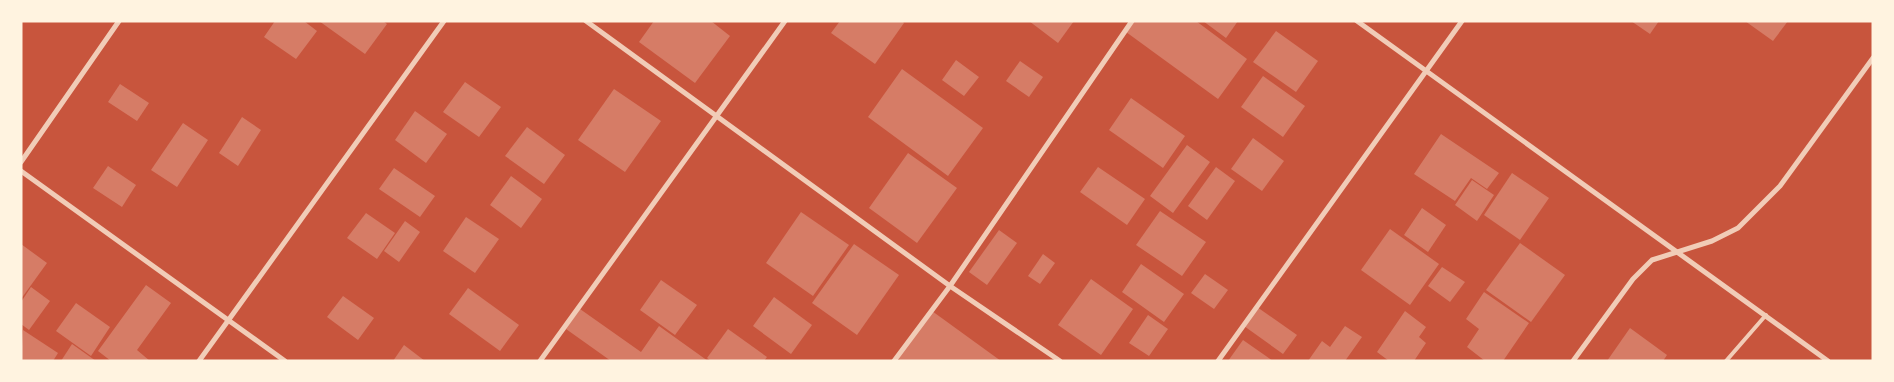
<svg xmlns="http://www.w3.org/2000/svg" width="1894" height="382" viewBox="0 0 1894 382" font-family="Montserrat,sans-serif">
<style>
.building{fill:#d67c66}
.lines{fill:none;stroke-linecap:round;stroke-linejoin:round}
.service{stroke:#f1ccb7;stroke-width:4}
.minor{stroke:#f1ccb7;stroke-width:5}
</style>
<rect width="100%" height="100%" fill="#c8553d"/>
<g class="building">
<path d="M275,21H304L317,31L296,59L264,37Z"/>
<path d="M319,21H383L387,24L365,54Z"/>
<path d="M654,21H711L730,36L695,83L639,42Z"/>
<path d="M840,21H902L904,23L875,64L831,33Z"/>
<path d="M1029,21H1074L1058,43Z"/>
<path d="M1134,21H1196L1247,59L1218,99L1126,32Z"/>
<path d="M1203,21H1238L1226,38Z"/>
<path d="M1631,21H1659L1650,34Z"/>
<path d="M1745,21H1788L1773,41Z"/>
<path d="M1276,31L1318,61L1296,92L1253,62Z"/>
<path d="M956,60L979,77L964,96L942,80Z"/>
<path d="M1020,61L1043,77L1029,97L1006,81Z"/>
<path d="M902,69L983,128L948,176L868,117Z"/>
<path d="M1263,76L1305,106L1283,137L1241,107Z"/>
<path d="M465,82L501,107L479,137L443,112Z"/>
<path d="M120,84L149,103L137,121L108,102Z"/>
<path d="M614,89L661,121L625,172L578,140Z"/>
<path d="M1131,98L1185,136L1163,168L1109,130Z"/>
<path d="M415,111L447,134L426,163L395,140Z"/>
<path d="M242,117L261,130L238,166L219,153Z"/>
<path d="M183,123L208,140L177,187L151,170Z"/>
<path d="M527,127L565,155L544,184L505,156Z"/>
<path d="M1441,134L1499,173L1487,189L1471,178L1455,201L1414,174Z"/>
<path d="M1253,138L1284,161L1262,191L1231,169Z"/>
<path d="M1187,145L1210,162L1173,213L1150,196Z"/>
<path d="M908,153L957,188L917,243L869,208Z"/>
<path d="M108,166L136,185L122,207L93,188Z"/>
<path d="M1098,167L1145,199L1127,225L1080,192Z"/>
<path d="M1216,167L1235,181L1207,220L1188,206Z"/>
<path d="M394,168L435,196L420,217L379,189Z"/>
<path d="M1512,173L1549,198L1520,240L1484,215Z"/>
<path d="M511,176L542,199L521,228L490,205Z"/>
<path d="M1472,180L1494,195L1477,221L1455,205Z"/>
<path d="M1422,208L1446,225L1428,252L1404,235Z"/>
<path d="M1160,211L1206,242L1182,276L1136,245Z"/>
<path d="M801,212L849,245L813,296L766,263Z"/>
<path d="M366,213L395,233L377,259L347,238Z"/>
<path d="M466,217L499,239L475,273L443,251Z"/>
<path d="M405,221L420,232L399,262L384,251Z"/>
<path d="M1390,229L1439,264L1410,305L1361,270Z"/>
<path d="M999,230L1017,243L987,285L969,272Z"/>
<path d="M1520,243L1565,275L1531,322L1486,290Z"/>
<path d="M21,244L47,263L21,299Z"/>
<path d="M854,244L899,275L857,335L812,303Z"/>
<path d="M1043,254L1055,263L1040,284L1028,276Z"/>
<path d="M1141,264L1184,294L1164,322L1122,292Z"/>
<path d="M1442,267L1465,282L1450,302L1428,286Z"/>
<path d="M1205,274L1228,290L1214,309L1191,293Z"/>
<path d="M1091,279L1133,309L1101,355L1058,325Z"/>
<path d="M661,280L697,305L675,335L640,310Z"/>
<path d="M146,285L171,303L137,350L150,361H111L98,351Z"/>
<path d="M31,287L50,301L29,330L21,324V302Z"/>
<path d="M468,288L519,325L500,351L449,314Z"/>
<path d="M1484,292L1529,323L1503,361H1485L1467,347L1479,329L1466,319Z"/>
<path d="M343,296L374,318L358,340L327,317Z"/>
<path d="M774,297L812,325L791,354L753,326Z"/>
<path d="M76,303L110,327L91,356L56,331Z"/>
<path d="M1257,307L1297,335L1283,354L1244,326Z"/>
<path d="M580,309L641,352L659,326L708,361H611L566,329Z"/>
<path d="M932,311L1001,361H901L898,358Z"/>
<path d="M1405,311L1426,327L1419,337L1426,343L1414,361H1389L1377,352Z"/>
<path d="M1148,315L1168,329L1149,356L1129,343Z"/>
<path d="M1345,326L1362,337L1345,361H1308L1322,341L1330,347Z"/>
<path d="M1630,328L1667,355L1663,361H1607Z"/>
<path d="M728,329L767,357L764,361H711L707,358Z"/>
<path d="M23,330L58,353L53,361H21Z"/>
<path d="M1243,340L1273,361H1228Z"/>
<path d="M72,344L96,361H61Z"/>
<path d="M404,345L425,361H393Z"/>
</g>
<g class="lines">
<path class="service" d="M1726,361L1766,315"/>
<g class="minor">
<path d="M586,21L950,286L1060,361"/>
<path d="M1357,21L1828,361"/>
<path d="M21,162L119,21"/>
<path d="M21,171L285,361"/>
<path d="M199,361L444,21"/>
<path d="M540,361L785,21"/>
<path d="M894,361L950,286L1132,21"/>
<path d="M1218,361L1462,21"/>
<path d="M1573,361L1633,279L1652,260L1712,241L1738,228L1780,186L1873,58"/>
</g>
</g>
<rect width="1894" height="382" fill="none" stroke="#fff3e0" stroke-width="45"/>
</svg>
